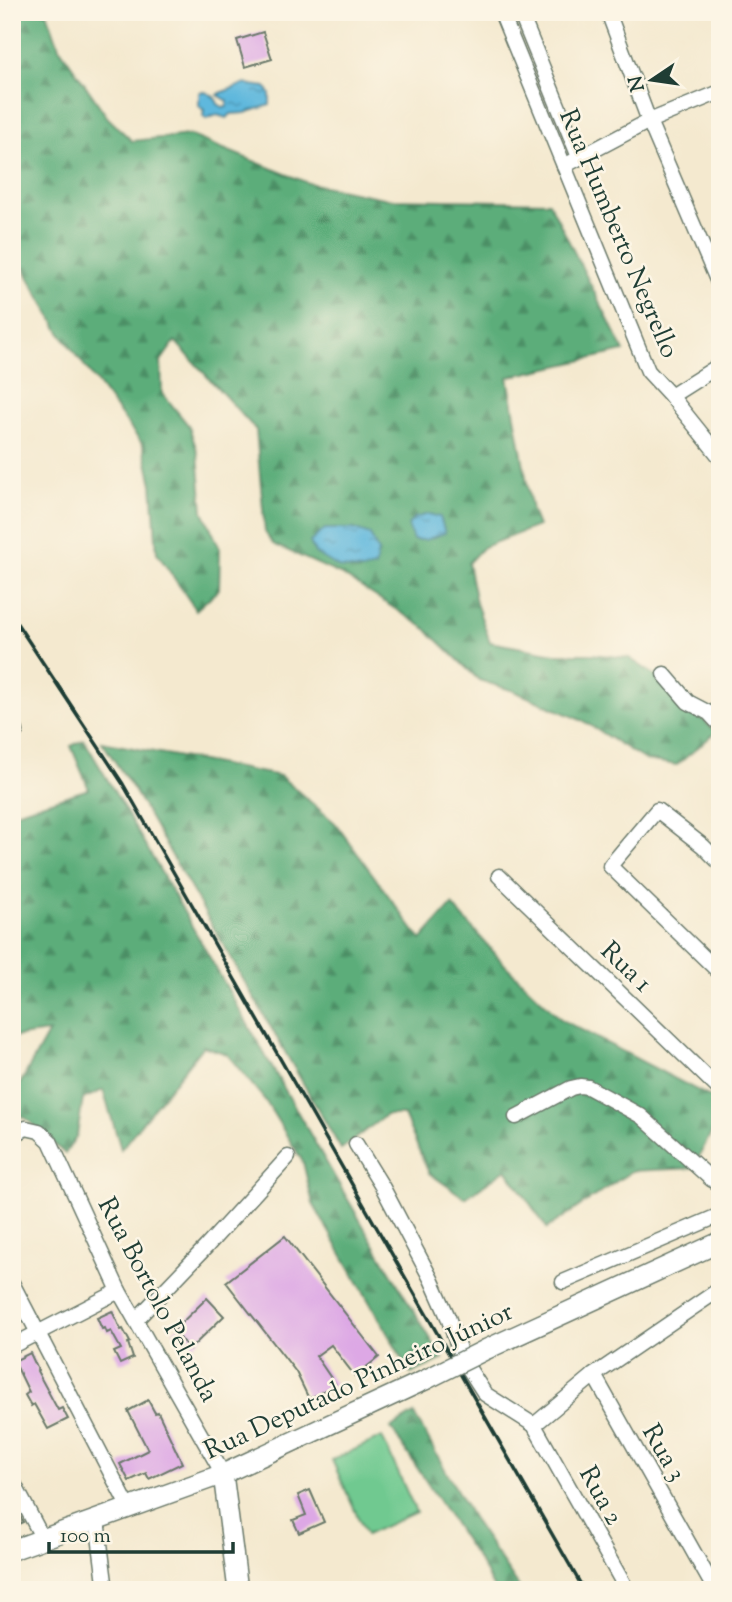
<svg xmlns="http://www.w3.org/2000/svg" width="732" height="1602" viewBox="0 0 732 1602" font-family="'Sorts Mill Goudy',serif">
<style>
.forest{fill:url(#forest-firs);stroke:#3e7557;stroke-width:2}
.green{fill:#70c990;stroke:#488362;stroke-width:2}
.water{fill:url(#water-ripples);stroke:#3f7a88;stroke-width:2}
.building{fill:#dda8e5}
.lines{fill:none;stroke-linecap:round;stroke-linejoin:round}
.street-casing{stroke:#6a796a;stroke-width:17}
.secondary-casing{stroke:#6a796a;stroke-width:22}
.street{stroke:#fff;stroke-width:14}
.secondary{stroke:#fff;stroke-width:19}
.rail{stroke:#1f3d34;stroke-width:3.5}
.secondary-bridge-casing{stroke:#6a796a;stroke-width:22;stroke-linecap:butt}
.secondary-bridge{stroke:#fff;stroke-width:19}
.labels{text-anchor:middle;stroke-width:5;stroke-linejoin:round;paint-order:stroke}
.street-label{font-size:26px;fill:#1f3d34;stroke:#fcf5e5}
</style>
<defs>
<pattern id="forest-firs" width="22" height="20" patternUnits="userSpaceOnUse" patternTransform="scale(1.75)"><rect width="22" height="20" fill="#5cad7a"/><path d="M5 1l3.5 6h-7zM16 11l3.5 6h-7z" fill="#4b8e65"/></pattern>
<pattern id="water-ripples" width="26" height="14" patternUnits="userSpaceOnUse" patternTransform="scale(1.75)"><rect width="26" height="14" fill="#5fb8dd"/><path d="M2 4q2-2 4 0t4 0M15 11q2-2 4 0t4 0" fill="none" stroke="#4e97b4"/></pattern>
</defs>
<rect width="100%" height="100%" fill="#fcf5e5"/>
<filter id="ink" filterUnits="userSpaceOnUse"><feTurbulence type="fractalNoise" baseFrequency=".0143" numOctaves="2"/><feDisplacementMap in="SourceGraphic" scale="14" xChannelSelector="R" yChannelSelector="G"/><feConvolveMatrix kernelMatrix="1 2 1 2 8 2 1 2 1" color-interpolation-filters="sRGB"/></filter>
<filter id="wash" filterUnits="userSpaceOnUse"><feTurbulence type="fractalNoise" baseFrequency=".00686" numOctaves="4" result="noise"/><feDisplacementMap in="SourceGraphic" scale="28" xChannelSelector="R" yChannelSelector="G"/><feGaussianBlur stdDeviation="1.57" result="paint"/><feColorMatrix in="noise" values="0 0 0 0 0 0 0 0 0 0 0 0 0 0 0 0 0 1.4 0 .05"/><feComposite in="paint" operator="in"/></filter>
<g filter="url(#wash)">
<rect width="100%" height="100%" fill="#f4e9cf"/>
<g class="forest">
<path d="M12,12H47L59,47L108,118L132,141L189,135L308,183L389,199L549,202L624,351L508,377L532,511L538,526L483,547L468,563L476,603L490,642L555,654H591L629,658L659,678L716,732L677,765L645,760L583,721L514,691L479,680L425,628L342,575L273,544L265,532L256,430L175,341L161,361L162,393L189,426L198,454L203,511L220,549L219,589L196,610L157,553L152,484L143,445L61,334L12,248Z"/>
<path d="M84,740C206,945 318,1156 443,1359L411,1374L313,1204L303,1162L265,1100L227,1054L203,1046L121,1149L103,1090L83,1099L77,1135L65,1154L26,1118L12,1113V1098L49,1032L12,1037V813L89,789L71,746Z"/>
<path d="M102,742L280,776L335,823L421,940L452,905L505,965L562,1020L720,1102V1116L693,1168L632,1171L547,1228L506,1169L465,1198L429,1173L404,1115H386L341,1149L134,790Z"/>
<path d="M414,1414L474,1521L521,1590H495L482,1566L391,1428Z"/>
</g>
<path class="green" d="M382,1437L416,1512L366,1535L332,1460Z"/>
<g class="water">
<path d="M242,84L266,87L270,94V105L245,113L231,114L227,118L217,115L206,119L203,116L204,110L199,106V93L202,91C210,93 216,96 218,104L223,107H227L228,101L218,95C223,90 235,89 242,84Z"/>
<path d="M429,514L440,517L445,533L425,540H413L408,525L414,518Z"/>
<path d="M325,529H353L370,535L378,551L375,567L362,570L340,568L315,553L310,542Z"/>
</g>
<g id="blocks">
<g class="building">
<path d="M263,32L272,59L245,67L237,40Z"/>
<path d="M285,1236L379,1357L355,1376L331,1345L316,1356L335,1384L309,1399L296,1372L226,1282Z"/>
<path d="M207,1298L224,1316L190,1349L173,1331Z"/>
<path d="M112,1311L121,1330L123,1329L130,1342L128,1343L133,1358L120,1364L114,1352L121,1349L111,1331L107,1333L105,1328L102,1329L97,1318Z"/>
<path d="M30,1353L38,1370L37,1371L58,1410L62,1408L68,1419L48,1429L34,1404L31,1406L25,1395L29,1392L14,1361Z"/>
<path d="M148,1400L155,1413L158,1412L182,1463L149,1479L146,1473L129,1481L120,1464L148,1450L128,1411Z"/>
<path d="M310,1490L324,1522L299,1533L293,1520L306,1515L298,1495Z"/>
<path d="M12,1501L23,1522L12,1527Z"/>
</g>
</g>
</g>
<g filter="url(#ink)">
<use href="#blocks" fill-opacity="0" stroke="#6a796a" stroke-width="2"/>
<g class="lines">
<g class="street-casing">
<g id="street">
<path d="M501,12L648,371L671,396L720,457"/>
<path d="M520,12L579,157"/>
<path d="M608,12L649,121L720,287"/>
<path d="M564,166L649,121L720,92"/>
<path d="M671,396L720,365"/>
<path d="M664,674L688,702L709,713L720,725"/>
<path d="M12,729L16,731"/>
<path d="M720,863L703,846L657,810L610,866L720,973"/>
<path d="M499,876L720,1090"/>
<path d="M516,1117L571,1088L580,1086L588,1087L641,1116L711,1179L720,1184"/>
<path d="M12,1136L26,1128L39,1131L50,1141L119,1291L223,1474"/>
<path d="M356,1144L383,1188L431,1279L448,1317L462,1358L485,1394L534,1425L627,1590"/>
<path d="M563,1282L720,1215"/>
<path d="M12,1283L129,1508"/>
<path d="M136,1320L206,1247L288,1157"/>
<path d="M12,1346L119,1291"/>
<path d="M594,1375L715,1590"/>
<path d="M534,1425L594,1375L720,1289"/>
<path d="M12,1480L43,1539"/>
<path d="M97,1520L106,1590"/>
</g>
</g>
<g class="secondary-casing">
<g id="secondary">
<path d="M487,1349L720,1242"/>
<path d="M223,1474L238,1590"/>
<path d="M12,1550L223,1474L425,1380"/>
</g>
</g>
<use href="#street" class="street"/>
<use href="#secondary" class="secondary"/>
<path class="rail" d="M12,616L123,784L584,1590"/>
<g class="secondary-bridge-casing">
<path id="secondary-bridge" d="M425,1380L487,1349"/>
</g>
<use href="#secondary-bridge" class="secondary-bridge"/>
</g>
</g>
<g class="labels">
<g class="street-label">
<text transform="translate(620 233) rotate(67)" y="9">Rua Humberto Negrello</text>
<text transform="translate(627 966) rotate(44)" y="9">Rua 1</text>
<text transform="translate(159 1299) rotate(62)" y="9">Rua Bortolo Pelanda</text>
<text transform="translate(358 1380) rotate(-25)" y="9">Rua Deputado Pinheiro Júnior</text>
<text transform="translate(665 1452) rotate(60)" y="9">Rua 3</text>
<text transform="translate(602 1495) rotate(61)" y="9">Rua 2</text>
</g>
</g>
<rect width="732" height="1602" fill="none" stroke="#fcf5e5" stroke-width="42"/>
<g transform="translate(652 80) rotate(257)" stroke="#fcf5e5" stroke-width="5" paint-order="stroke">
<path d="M0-5L12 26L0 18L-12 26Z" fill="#1f3d34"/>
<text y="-10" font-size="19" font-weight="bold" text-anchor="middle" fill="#1f3d34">N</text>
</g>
<path d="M49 1542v10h184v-10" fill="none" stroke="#1f3d34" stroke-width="3.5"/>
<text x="60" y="1542" font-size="21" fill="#1f3d34" stroke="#fcf5e5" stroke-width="5" paint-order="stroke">100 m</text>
</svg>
